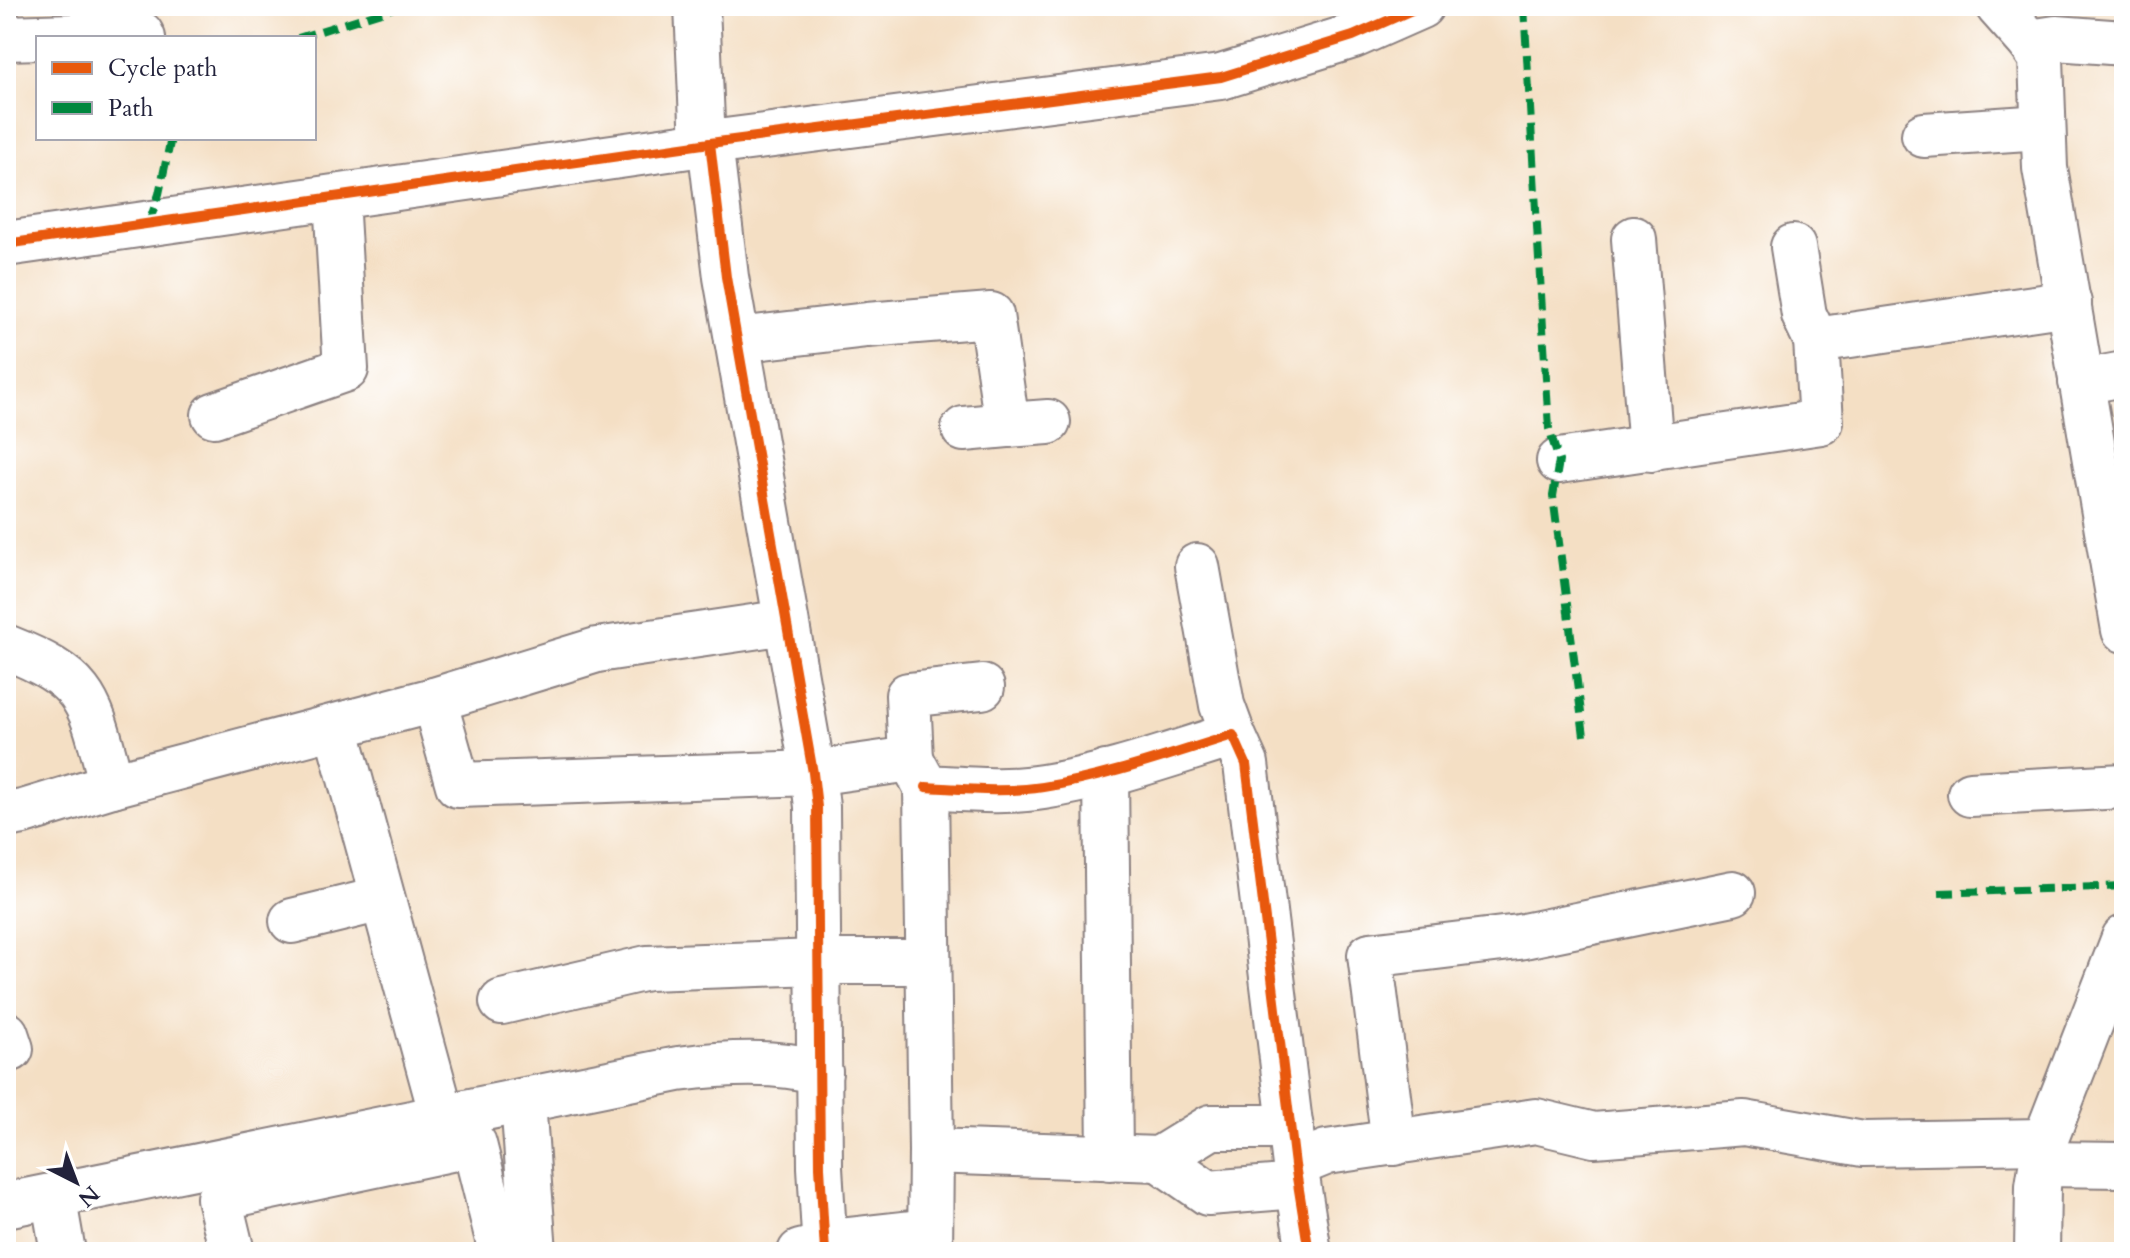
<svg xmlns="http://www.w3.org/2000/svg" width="2130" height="1258" viewBox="0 0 2130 1258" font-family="Cardo,serif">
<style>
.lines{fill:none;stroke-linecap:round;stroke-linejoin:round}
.minor-casing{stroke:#8b8080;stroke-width:48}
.minor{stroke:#fff;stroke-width:44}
.quiet{stroke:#00873e;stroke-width:8;stroke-dasharray:16 8;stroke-linecap:butt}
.cycleway-casing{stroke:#fff;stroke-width:15}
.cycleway{stroke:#e8590c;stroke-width:10}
</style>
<rect width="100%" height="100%" fill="#fff"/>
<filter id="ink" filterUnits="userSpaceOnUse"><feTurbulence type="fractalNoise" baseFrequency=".0125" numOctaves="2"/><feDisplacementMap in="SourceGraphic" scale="16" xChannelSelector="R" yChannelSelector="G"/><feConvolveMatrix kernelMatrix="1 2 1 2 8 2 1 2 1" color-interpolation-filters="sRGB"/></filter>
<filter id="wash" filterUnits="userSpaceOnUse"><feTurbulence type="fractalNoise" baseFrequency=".006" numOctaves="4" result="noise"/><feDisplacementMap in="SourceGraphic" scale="32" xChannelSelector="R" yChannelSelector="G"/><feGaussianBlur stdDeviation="1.8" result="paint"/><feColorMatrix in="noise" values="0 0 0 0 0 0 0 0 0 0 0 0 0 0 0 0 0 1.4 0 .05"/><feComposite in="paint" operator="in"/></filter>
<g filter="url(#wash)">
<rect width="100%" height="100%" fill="#f4dfc4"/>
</g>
<g filter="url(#ink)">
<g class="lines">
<g class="minor-casing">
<g id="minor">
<path d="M697,6L703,144"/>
<path d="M1998,6L2030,42L2041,58L2045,168L2124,630"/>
<path d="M6,38L141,34L143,38"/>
<path d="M2030,42L2056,38L2124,43"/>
<path d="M1924,135L2043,127"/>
<path d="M710,143L726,277L813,773L817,807L820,1167L825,1252"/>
<path d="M1634,239L1651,449"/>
<path d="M6,244L710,143L1221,77L1353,36L1421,6"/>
<path d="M1793,247L1804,315L1816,340"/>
<path d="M737,340L867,325L991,315L1007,425L1048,422"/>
<path d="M2081,382L2124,374"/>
<path d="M214,415L346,369L336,198"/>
<path d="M964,429L1007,425"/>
<path d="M1559,461L1821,422L1816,340L2069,303"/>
<path d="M1197,566L1222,705L1233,735"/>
<path d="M6,647C92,681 89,701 112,785"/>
<path d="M434,700L458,785L813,773L911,759L926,787L931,1151L930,1252"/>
<path d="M336,727L442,1116"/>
<path d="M911,759L908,695L982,687"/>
<path d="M1106,773L1110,1158"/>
<path d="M926,787C964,789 1005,793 1043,787C1108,777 1171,754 1233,735L1246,764L1295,1165L1309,1252"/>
<path d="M1970,794L2124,786"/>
<path d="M6,815L23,812L112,785L434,700L597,650L786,622"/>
<path d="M292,921L382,899"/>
<path d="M502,1002L647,968L818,962H927"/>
<path d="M6,1034L11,1049"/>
<path d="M523,1101L534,1252"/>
<path d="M1394,1143L1370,955L1519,937L1733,893"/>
<path d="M931,1151L1159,1159L1211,1127H1291"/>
<path d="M1159,1159L1208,1193L1298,1186"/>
<path d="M2042,1164L2124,1165"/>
<path d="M1295,1165L1327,1152L1536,1121L1594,1135L1744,1123L1863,1144L2045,1141"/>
<path d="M6,1205L678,1069C725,1063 775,1060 820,1072"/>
<path d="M56,1212L63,1252"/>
<path d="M232,1252L219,1198L474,1144L501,1252"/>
<path d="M800,1252L848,1240L929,1231"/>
<path d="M2037,1252L2038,1186L2045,1141L2124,938"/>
</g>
</g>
<use href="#minor" class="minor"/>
<g class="quiet">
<path d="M1524,6L1549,429L1559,461L1553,496L1584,736"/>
<path d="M298,38L400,6"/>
<path d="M149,223L159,194L171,138"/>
<path d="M1939,893L2124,886"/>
</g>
<g class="cycleway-casing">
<g id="cycleway">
<path d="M710,143L726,277L813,773L817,807L820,1167L825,1252"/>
<path d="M6,244L710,143L1221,77L1353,36L1421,6"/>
<path d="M926,787C964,789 1005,793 1043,787C1108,777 1171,754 1233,735L1246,764L1295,1165L1309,1252"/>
</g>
</g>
<use href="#cycleway" class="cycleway"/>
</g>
</g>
<rect width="2130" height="1258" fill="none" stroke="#fff" stroke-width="32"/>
<rect x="36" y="36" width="280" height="104" fill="#ffffff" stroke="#a7a7b1" stroke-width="2"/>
<rect x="52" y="62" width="40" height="12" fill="#e8590c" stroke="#a7a7b1" stroke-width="2"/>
<text x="108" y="76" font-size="24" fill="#22223b">Cycle path</text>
<rect x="52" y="102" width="40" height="12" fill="#00873e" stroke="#a7a7b1" stroke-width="2"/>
<text x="108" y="116" font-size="24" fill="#22223b">Path</text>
<g transform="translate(76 1182) rotate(138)" stroke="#ffffff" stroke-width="6" paint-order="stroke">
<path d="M0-6L14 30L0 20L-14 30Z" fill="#22223b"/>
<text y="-12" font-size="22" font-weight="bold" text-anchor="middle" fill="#22223b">N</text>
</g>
</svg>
